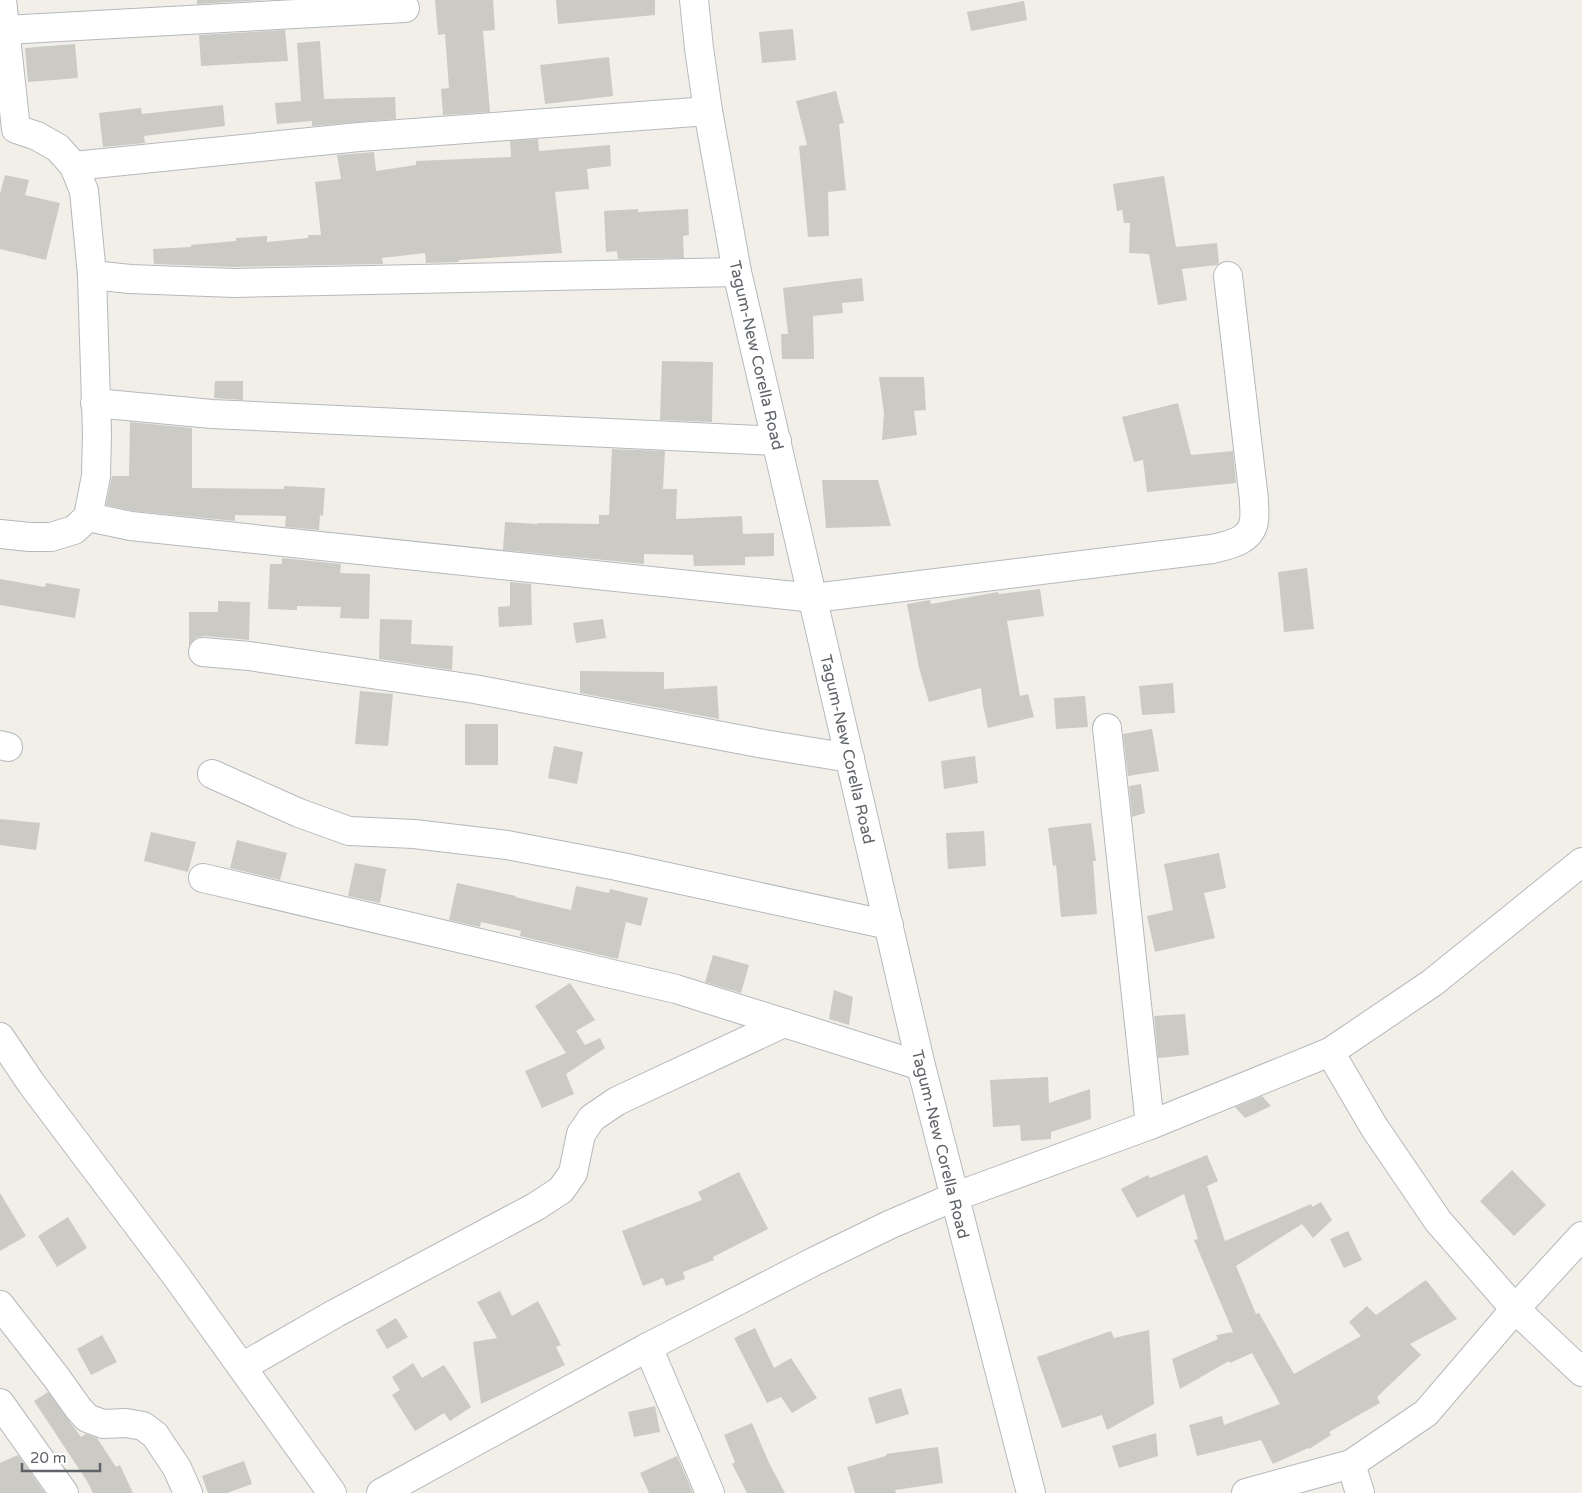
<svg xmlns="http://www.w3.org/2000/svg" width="1582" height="1493" viewBox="0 0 1582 1493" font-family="'Varela Round',sans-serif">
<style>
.building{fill:#cccac5}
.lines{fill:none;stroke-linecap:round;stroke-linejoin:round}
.minor-casing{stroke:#b5b8bc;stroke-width:30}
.secondary-casing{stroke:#b6babf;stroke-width:30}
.minor{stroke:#fff;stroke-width:28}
.secondary{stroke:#fff;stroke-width:28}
.labels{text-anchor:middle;stroke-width:4;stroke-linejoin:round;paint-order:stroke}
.street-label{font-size:16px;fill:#5f6368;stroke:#fff}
</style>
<rect width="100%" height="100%" fill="#f1efe8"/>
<g class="building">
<path d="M197,0H266L197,4Z"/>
<path d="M435,0H493L495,30L483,31L490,112L443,115L441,89L449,88L445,34L438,35Z"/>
<path d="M556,0H655V15L558,24Z"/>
<path d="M1024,1L1027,20L971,31L967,12Z"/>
<path d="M793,29L796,60L762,63L759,32Z"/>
<path d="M285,30L288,61L201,66L199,35Z"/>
<path d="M320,41L324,99L395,97L396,119L312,126V121L277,124L275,103L301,101L297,43Z"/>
<path d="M75,44L78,78L28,82L25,48Z"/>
<path d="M609,57L613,96L545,104L540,65Z"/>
<path d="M836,91L844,123L839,124L846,190L828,192L829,236L808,237L799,146L807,145L796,101Z"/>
<path d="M223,105L225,126L144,136L145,143L103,147L99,113L141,108L142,114Z"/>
<path d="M538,139L539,151L610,145L611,166L587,169L589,189L555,192L562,253L459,260V262L426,263L425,253L382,258L383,264L234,267L154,264L153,249L191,247V245L236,241V238L267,236V242L308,238V235H321L315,182L341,179L337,155L374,152L376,171L416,165V161L511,157L510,141Z"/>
<path d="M5,175L29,180L25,195L60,203L46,260L0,249V194Z"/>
<path d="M1164,176L1176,247L1217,243L1219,263L1217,265L1182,269L1187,300L1158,305L1149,254L1129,253L1130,223H1124L1122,210L1117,211L1113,184Z"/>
<path d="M638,209V212L688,209L689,235L683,236L684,258L618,259L617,251L606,252L604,211Z"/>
<path d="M862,278L864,301L842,303L843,313L813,316L814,359H782L781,334H788L783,288Z"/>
<path d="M662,361L713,362L712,422L660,420Z"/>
<path d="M879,377H924L926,410L914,411L917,435L882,440L884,413Z"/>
<path d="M215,381H243V400L214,398Z"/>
<path d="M1178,403L1191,455L1233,451L1236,483L1147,492L1143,460L1134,462L1122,417Z"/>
<path d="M130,422L192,428V488L284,489V486L325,488L323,516L320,515L319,530L285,527L286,516L235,515V521L133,511L106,505L112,476H129Z"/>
<path d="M612,449L665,451L663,489H677L676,519L742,516L743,534L774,533V556L745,557V565L694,566L693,555L644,554V564L503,550L505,522L537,524L538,523L599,524V515H609Z"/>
<path d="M822,480H878L891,526L826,528Z"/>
<path d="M282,558L341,564L340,573L370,574L369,619L340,618L341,607L297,606V610L268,609L270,564H282Z"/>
<path d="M1307,568L1314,629L1284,632L1278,572Z"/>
<path d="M0,579L45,587L46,583L80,589L75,618L0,605Z"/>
<path d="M510,582L531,584L532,625L499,627L498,607L510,606Z"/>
<path d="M1040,589L1044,616L1007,621L1020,696L1028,694L1034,717L988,728L983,706L981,688L929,702L919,668L907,604L930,600L931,604L998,592L999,594Z"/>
<path d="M218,601L250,602L249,640L204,636L196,638L189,646V612H218Z"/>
<path d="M380,619L412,620L411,644L453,646L452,670L379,659Z"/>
<path d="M603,619L606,638L576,643L573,623Z"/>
<path d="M580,671L664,672V689L717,686L719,719L580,693Z"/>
<path d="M1173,683L1175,713L1142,715L1139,686Z"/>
<path d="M360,691L393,694L388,746L355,744Z"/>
<path d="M1085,696L1088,727L1056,729L1054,698Z"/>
<rect x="465" y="724" width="33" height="41"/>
<path d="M1152,729L1159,771L1128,776L1123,734Z"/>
<path d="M554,746L583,752L577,784L548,778Z"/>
<path d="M975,756L978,783L944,789L941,761Z"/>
<path d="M1141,784L1145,813L1132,817L1129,786Z"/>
<path d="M0,819L40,823L36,850L0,845Z"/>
<path d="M1091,823L1096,861H1093L1097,914L1061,917L1056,865L1053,866L1048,828Z"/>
<path d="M984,831L986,866L948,869L946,833Z"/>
<path d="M151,832L196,842L188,872L144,861Z"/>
<path d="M237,840L287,853L280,880L230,868Z"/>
<path d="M1219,853L1226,888L1204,893L1215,938L1155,952L1147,916L1173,910L1164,864Z"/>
<path d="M355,863L386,869L380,903L348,896Z"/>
<path d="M457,883L516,896L515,897L571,910L576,886L609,893L610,889L648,898L641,926L626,922L618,959L520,936L521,931L481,922L480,927L449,920Z"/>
<path d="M713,955L749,965L741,993L705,982Z"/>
<path d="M570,983L595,1020L576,1031L585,1045L600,1038L605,1048L566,1074L574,1094L542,1108L525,1071L566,1053L535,1006Z"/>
<path d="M834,990L853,997L849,1025L829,1019Z"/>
<path d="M1185,1014L1189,1055L1158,1058L1154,1016Z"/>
<path d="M1048,1077L1049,1103L1090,1089L1091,1119L1051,1132V1139L1021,1141L1020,1125L993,1127L990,1080Z"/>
<path d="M1262,1096L1271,1106L1245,1118L1235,1107Z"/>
<path d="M1207,1155L1218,1181L1207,1186L1225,1241L1311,1204L1312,1207L1321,1202L1332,1220L1313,1238L1302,1224L1236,1266L1256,1314L1259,1313L1294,1374L1361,1336L1349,1322L1367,1306L1376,1315L1426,1280L1457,1319L1410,1344L1421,1355L1377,1397L1380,1403L1329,1432L1331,1435L1309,1449L1308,1448L1273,1464L1261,1440L1197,1456L1189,1425L1222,1416L1224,1425L1280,1404L1252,1353L1230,1363L1229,1361L1180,1389L1172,1359L1218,1339L1216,1335L1233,1332L1194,1240L1198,1239L1184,1194L1137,1218L1121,1189L1148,1175L1150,1178Z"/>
<path d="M1512,1170L1546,1205L1514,1236L1480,1201Z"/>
<path d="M739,1172L768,1229L713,1257L714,1260L683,1272L685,1279L666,1286L663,1278L643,1286L622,1231L702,1200L698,1192Z"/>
<path d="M0,1193L26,1236L0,1251Z"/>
<path d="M68,1217L87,1248L57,1267L38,1236Z"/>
<path d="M1348,1231L1362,1260L1344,1268L1330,1239Z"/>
<path d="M500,1291L512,1316L538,1301L561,1345L556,1347L565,1365L481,1404L473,1342L497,1338L477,1302Z"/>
<path d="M396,1318L408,1337L387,1349L376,1330Z"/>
<path d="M755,1328L774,1368L791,1358L817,1398L792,1413L781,1397L767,1403L734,1338Z"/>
<path d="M1149,1330L1154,1404L1107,1430L1102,1415L1062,1428L1037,1357L1111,1331L1114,1338Z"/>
<path d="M102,1335L117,1362L91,1375L77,1349Z"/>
<path d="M413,1363L422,1378L444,1365L471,1407L450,1421L444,1413L415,1431L392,1395L400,1390L392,1377Z"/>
<path d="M901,1388L909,1414L876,1424L868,1398Z"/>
<path d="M48,1392L81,1437L86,1434L97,1438L116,1467L120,1465L133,1493H93L87,1481L34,1401Z"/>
<path d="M655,1406L660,1432L634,1437L628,1412Z"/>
<path d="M752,1423L769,1463L785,1493H747L732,1464L735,1462L724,1435Z"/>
<path d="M1156,1433L1158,1456L1119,1468L1112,1446Z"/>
<path d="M938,1447L943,1483L895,1490L896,1493H855L847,1467L886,1456V1454Z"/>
<path d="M18,1455L45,1493H0V1463Z"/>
<path d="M677,1456L693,1493H649L640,1473Z"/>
<path d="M244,1461L252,1484L227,1493H208L202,1476Z"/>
</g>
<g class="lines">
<g class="minor-casing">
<g id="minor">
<path d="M5,30L405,8"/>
<path d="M74,166L359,137L708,111"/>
<path d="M92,275L130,279L234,283L737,272"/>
<path d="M95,403L212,414L777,441"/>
<path d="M88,517L131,526L814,598L1212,549C1229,545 1251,541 1254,521C1255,515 1254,507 1254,500L1228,276"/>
<path d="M0,534L30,537H51L74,530L88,517L96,476L97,433L92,275L84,191L74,166L58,148L37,136L16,129L2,0"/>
<path d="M203,652L249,656L474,689L764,744L850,758"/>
<path d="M1107,728L1150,1125"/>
<path d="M0,745L8,747"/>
<path d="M212,774L299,813L349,831L414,834L507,845L617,866L889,925"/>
<path d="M203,878L676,989L921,1066"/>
<path d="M0,1037L31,1083L177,1277L332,1493"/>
<path d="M1330,1052L1374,1127L1438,1221L1515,1309L1582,1372"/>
<path d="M0,1305L56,1377L78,1408L87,1418L103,1424L126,1423L143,1426L155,1435L177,1468L188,1493"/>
<path d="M648,1347L710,1493"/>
<path d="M242,1367L336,1313L535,1207L561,1190L573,1173L581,1134L592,1118L617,1101L784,1023"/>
<path d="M0,1403L64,1493"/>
<path d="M1351,1464L1360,1493"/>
<path d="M381,1493L648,1347L813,1262L889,1225L954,1197L1150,1125L1330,1052L1432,983L1582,862"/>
<path d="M1246,1493L1351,1464L1426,1413L1515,1309L1582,1236"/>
</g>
</g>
<g class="secondary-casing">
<path id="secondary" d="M694,0L699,48L708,111L737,272L921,1066L1031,1493"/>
</g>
<use href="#minor" class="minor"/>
<use href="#secondary" class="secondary"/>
</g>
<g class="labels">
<g class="street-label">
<text transform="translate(757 355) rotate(77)" y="6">Tagum-New Corella Road</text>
<text transform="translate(848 749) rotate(77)" y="6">Tagum-New Corella Road</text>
<text transform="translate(941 1144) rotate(76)" y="6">Tagum-New Corella Road</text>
</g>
</g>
<path d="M22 1463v8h78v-8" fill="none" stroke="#5f6368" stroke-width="2.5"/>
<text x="30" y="1463" font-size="15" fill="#5f6368" stroke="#ffffff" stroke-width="4" paint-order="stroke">20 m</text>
</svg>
